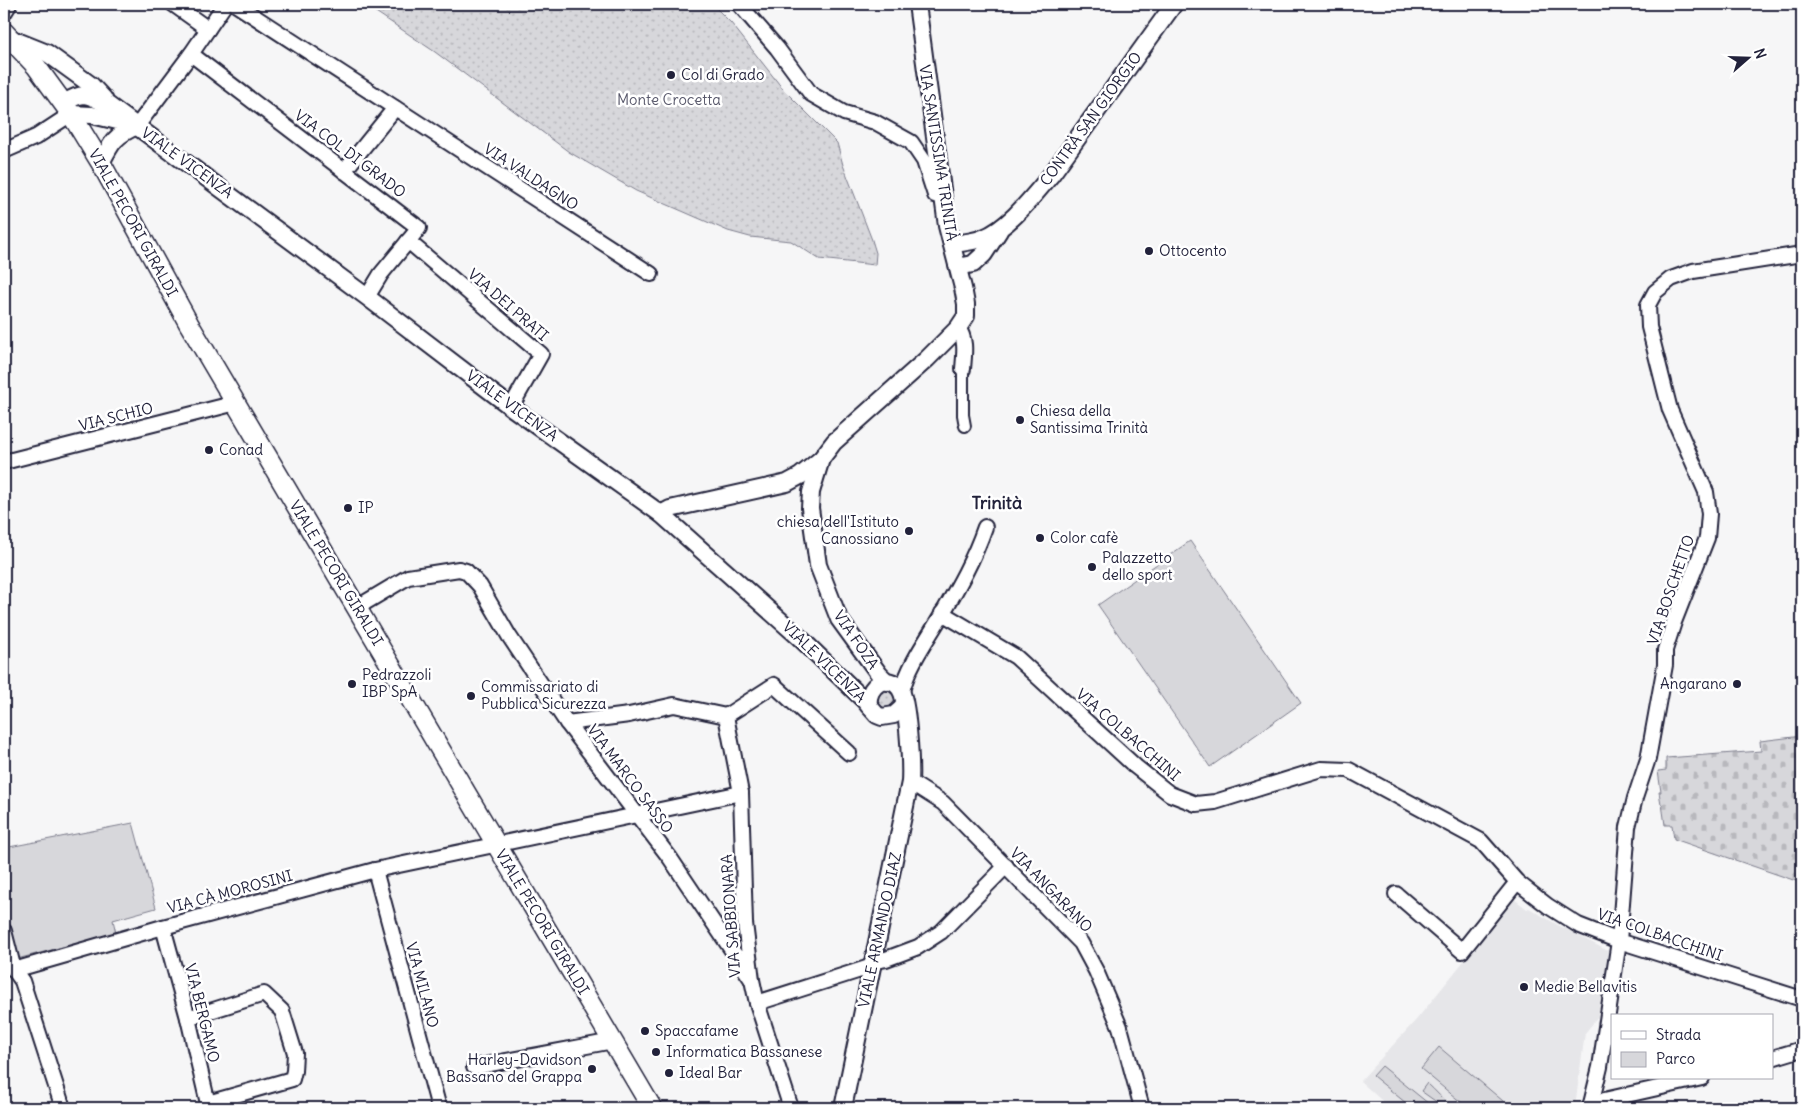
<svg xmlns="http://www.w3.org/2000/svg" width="1806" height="1112" viewBox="0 0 1806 1112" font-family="Delius,sans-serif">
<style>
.built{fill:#e6e6e9}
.green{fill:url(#green-dots);stroke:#7c7c8b}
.cemetery{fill:url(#cemetery-stones);stroke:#7c7c8b}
.pitch{fill:#d7d7db;stroke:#7c7c8b}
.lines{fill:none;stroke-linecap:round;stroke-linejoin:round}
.pedestrian-casing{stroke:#22223b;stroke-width:14}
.minor-casing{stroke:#22223b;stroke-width:18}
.tertiary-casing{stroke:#22223b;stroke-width:20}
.secondary-casing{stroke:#22223b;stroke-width:22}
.pedestrian{stroke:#fff;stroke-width:10}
.minor{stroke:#fff;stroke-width:14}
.tertiary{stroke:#fff;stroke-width:16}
.secondary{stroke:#fff;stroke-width:19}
.poi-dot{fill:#22223b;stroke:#fff;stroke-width:2}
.labels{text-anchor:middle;stroke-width:5;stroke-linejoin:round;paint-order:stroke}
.poi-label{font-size:15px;fill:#22223b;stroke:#fff;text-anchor:start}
.park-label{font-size:15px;fill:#58586b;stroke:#fff}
.street-label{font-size:15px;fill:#22223b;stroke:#fff}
.quarter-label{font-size:18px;font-weight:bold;fill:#22223b;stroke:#fff}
</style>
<defs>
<pattern id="green-dots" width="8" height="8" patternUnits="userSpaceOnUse" patternTransform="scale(1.25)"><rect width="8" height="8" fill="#d7d7db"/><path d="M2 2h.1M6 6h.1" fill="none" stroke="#b8b8bd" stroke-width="1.8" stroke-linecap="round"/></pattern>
<pattern id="cemetery-stones" width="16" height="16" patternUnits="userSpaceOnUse" patternTransform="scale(1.25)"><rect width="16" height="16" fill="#d7d7db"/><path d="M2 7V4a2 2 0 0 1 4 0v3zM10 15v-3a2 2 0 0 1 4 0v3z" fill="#b8b8bd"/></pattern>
</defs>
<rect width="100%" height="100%" fill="#f6f6f7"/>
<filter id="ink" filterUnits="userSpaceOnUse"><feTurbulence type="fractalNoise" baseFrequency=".02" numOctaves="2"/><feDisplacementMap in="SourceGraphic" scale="10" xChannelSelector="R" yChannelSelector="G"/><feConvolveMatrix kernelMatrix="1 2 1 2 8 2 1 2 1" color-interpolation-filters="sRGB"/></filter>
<g filter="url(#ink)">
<path class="built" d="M1514,899L1527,909L1529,908L1556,924L1610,952L1599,1016L1585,1033L1575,1107L1576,1108H1390L1360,1081L1417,1019Z"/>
<g class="green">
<path d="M364,4H712L731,23L783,89L837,143L843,165L872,240L876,253L875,265L819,259L791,241L750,237L728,231L636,191L569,152L435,52Z"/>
<path d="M881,689L892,690L897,702L893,708L883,710L877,705L876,694Z"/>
</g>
<path class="cemetery" d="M1802,736V883L1674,839L1672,825H1665L1662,804H1661L1659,792H1661L1658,771L1666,770V758L1761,751L1760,741Z"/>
<g class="pitch">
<path d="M1190,541L1301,703L1210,767L1098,605Z"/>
<path d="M133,823L156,908L113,920L116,933L17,959L4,911V848Z"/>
<path d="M1439,1047L1503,1101L1497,1108H1468L1421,1069Z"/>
<path d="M1382,1066L1434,1108H1412L1373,1076Z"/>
<path d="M1427,1083C1436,1091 1443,1100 1453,1108H1445L1421,1091Z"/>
</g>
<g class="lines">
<g class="pedestrian-casing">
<path id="pedestrian" d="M963,369V415L965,426"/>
</g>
<g class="minor-casing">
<g id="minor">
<path d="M173,4L208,29"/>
<path d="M235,4L651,274"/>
<path d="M739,4L777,48L811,94L844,113L875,122L911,142L924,161L935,195L942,196"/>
<path d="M4,13L9,5L7,4"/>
<path d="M191,54L419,228L381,274L367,297"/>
<path d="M137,126L191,54L225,4"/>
<path d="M4,151L36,137L71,114"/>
<path d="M344,171L395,108"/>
<path d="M408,241L541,354L511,407"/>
<path d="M958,328C967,340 964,355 963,369"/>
<path d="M4,462L236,403"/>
<path d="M356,608L408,577L459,569L466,571L480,586L509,636L567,723L670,858L752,980"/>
<path d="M942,613L1016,657L1136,767L1170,794L1196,804L1215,802L1321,769L1349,770L1481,841L1517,882L1548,906L1578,925L1619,941L1802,999"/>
<path d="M902,691C909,664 927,640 941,616C958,587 974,559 985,527"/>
<path d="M726,716L774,685L849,753"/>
<path d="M567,723L629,715L674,705L726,716L741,793L745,923L752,980L757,1003L791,1108"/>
<path d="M910,782L943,803L1081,943L1096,971L1120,1027L1142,1108"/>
<path d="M375,870L439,1108"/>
<path d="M1396,894L1462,951L1517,882"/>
<path d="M163,927L188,1018L209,1108"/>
<path d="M4,931L14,970L163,927L375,870L741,793"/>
<path d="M874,961L886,959L918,947L941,932L1006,866"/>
<path d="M14,970L22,981L63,1108"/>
<path d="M757,1003L873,966"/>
<path d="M188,1018L264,994L282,1011L295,1053L294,1071L292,1079L208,1103"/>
<path d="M1772,1058L1802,1049"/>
<path d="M474,1067L613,1041"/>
<path d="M1591,1103L1702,1078"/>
<path d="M1590,1108L1600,1067L1619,941L1628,827L1635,798L1648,759L1665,665V650L1674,622L1707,538L1709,514L1706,492L1670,410L1649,327L1648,305L1655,292L1671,279L1693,271L1802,254"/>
</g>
</g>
<g class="tertiary-casing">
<g id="tertiary">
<path d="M12,39L47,53L91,85L104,99"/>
<path d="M64,103C84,90 89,95 108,105L367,297L511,407L661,514L799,637L864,700L877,715L882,717L894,715L902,708L904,702"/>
<path d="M71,114L92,115L130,124"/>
<path d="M101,163C111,143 115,135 137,126"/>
<path d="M952,244C962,243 973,242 983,238C1009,228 1033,196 1051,175L1174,4"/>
<path d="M958,267L973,264L984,254L999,231"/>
<path d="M821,459L811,492L810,508L818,565L839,619L879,674L887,682"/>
<path d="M661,514L670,509L787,483L800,476L821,459L834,442L927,359L958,328L966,316V304L963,288L947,226L917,4"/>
<path d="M843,1108L910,782C911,766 908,701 900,689C888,672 866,685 869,706"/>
</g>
</g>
<g class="secondary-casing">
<path id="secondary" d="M4,32L36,66L71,114L101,163L189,324L652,1108"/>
</g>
<use href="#pedestrian" class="pedestrian"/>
<use href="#minor" class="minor"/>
<use href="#tertiary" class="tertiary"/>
<use href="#secondary" class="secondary"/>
</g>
</g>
<g class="poi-dot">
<circle cx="671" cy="75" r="5"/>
<circle cx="1149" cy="251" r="5"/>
<circle cx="1020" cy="420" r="5"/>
<circle cx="209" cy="450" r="5"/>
<circle cx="348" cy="508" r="5"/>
<circle cx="909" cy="531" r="5"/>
<circle cx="1040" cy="538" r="5"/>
<circle cx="1092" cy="567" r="5"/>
<circle cx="352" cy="684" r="5"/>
<circle cx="1737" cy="684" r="5"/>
<circle cx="471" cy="696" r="5"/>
<circle cx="1524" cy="987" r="5"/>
<circle cx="645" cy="1031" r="5"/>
<circle cx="656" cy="1052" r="5"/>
<circle cx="592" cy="1069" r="5"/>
<circle cx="669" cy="1073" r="5"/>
</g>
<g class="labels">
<g class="poi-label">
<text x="681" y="80">Col di Grado</text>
<text x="1159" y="256">Ottocento</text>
<text x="1030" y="416">Chiesa della<tspan x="1030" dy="17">Santissima Trinità</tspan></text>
<text x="219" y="455">Conad</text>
<text x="358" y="513">IP</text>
<text x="899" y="527" text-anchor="end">chiesa dell'Istituto<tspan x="899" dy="17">Canossiano</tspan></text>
<text x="1050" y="543">Color cafè</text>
<text x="1102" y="563">Palazzetto<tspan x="1102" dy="17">dello sport</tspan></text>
<text x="362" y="680">Pedrazzoli<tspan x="362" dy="17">IBP SpA</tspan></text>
<text x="1727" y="689" text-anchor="end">Angarano</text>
<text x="481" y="692">Commissariato di<tspan x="481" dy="17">Pubblica Sicurezza</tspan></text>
<text x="1534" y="992">Medie Bellavitis</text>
<text x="655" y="1036">Spaccafame</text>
<text x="666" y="1057">Informatica Bassanese</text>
<text x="582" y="1065" text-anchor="end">Harley-Davidson<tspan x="582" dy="17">Bassano del Grappa</tspan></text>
<text x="679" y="1078">Ideal Bar</text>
</g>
<g class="park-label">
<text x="669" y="105">Monte Crocetta</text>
</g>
<g class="street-label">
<text transform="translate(1091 119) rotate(-54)" y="5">CONTRÀ SAN GIORGIO</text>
<text transform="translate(938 153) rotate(81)" y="5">VIA SANTISSIMA TRINITÀ</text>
<text transform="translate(350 154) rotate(37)" y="5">VIA COL DI GRADO</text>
<text transform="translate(187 163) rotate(36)" y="5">VIALE VICENZA</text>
<text transform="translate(531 177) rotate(33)" y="5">VIA VALDAGNO</text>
<text transform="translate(133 223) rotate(61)" y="5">VIALE PECORI GIRALDI</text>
<text transform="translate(508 305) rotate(41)" y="5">VIA DEI PRATI</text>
<text transform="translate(512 406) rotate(36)" y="5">VIALE VICENZA</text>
<text transform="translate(116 417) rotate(-14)" y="5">VIA SCHIO</text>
<text transform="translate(336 573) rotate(59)" y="5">VIALE PECORI GIRALDI</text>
<text transform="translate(1671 590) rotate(-71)" y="5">VIA BOSCHETTO</text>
<text transform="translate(856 640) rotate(56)" y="5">VIA FOZA</text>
<text transform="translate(824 662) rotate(44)" y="5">VIALE VICENZA</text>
<text transform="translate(1128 735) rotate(41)" y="5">VIA COLBACCHINI</text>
<text transform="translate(630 779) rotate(53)" y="5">VIA MARCO SASSO</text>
<text transform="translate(1051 890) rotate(46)" y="5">VIA ANGARANO</text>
<text transform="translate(230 892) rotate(-15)" y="5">VIA CÀ MOROSINI</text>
<text transform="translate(731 916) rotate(-94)" y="5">VIA SABBIONARA</text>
<text transform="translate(542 922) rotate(59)" y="5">VIALE PECORI GIRALDI</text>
<text transform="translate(880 930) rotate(-78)" y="5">VIALE ARMANDO DIAZ</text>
<text transform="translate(1660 935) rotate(19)" y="5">VIA COLBACCHINI</text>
<text transform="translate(422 985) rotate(75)" y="5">VIA MILANO</text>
<text transform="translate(202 1013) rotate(76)" y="5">VIA BERGAMO</text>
</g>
<g class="quarter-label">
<text x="997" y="509">Trinità</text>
</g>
</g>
<rect width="1806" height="1112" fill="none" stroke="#fff" stroke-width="20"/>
<rect x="10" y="10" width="1786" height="1092" fill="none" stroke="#22223b" stroke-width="2" filter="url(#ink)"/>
<rect x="1611" y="1014" width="162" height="65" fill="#ffffff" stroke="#a7a7b1"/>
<rect x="1621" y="1031" width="25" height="8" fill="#ffffff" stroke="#a7a7b1"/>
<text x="1656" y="1040" font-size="15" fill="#22223b">Strada</text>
<rect x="1621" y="1052" width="25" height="15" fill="#d7d7db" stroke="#a7a7b1"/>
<text x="1656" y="1064" font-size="15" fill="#22223b">Parco</text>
<g transform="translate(1748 58) rotate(70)" stroke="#ffffff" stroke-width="4" paint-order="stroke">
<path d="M0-4L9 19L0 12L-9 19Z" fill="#22223b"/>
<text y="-8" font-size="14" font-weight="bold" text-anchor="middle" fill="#22223b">N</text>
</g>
</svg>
